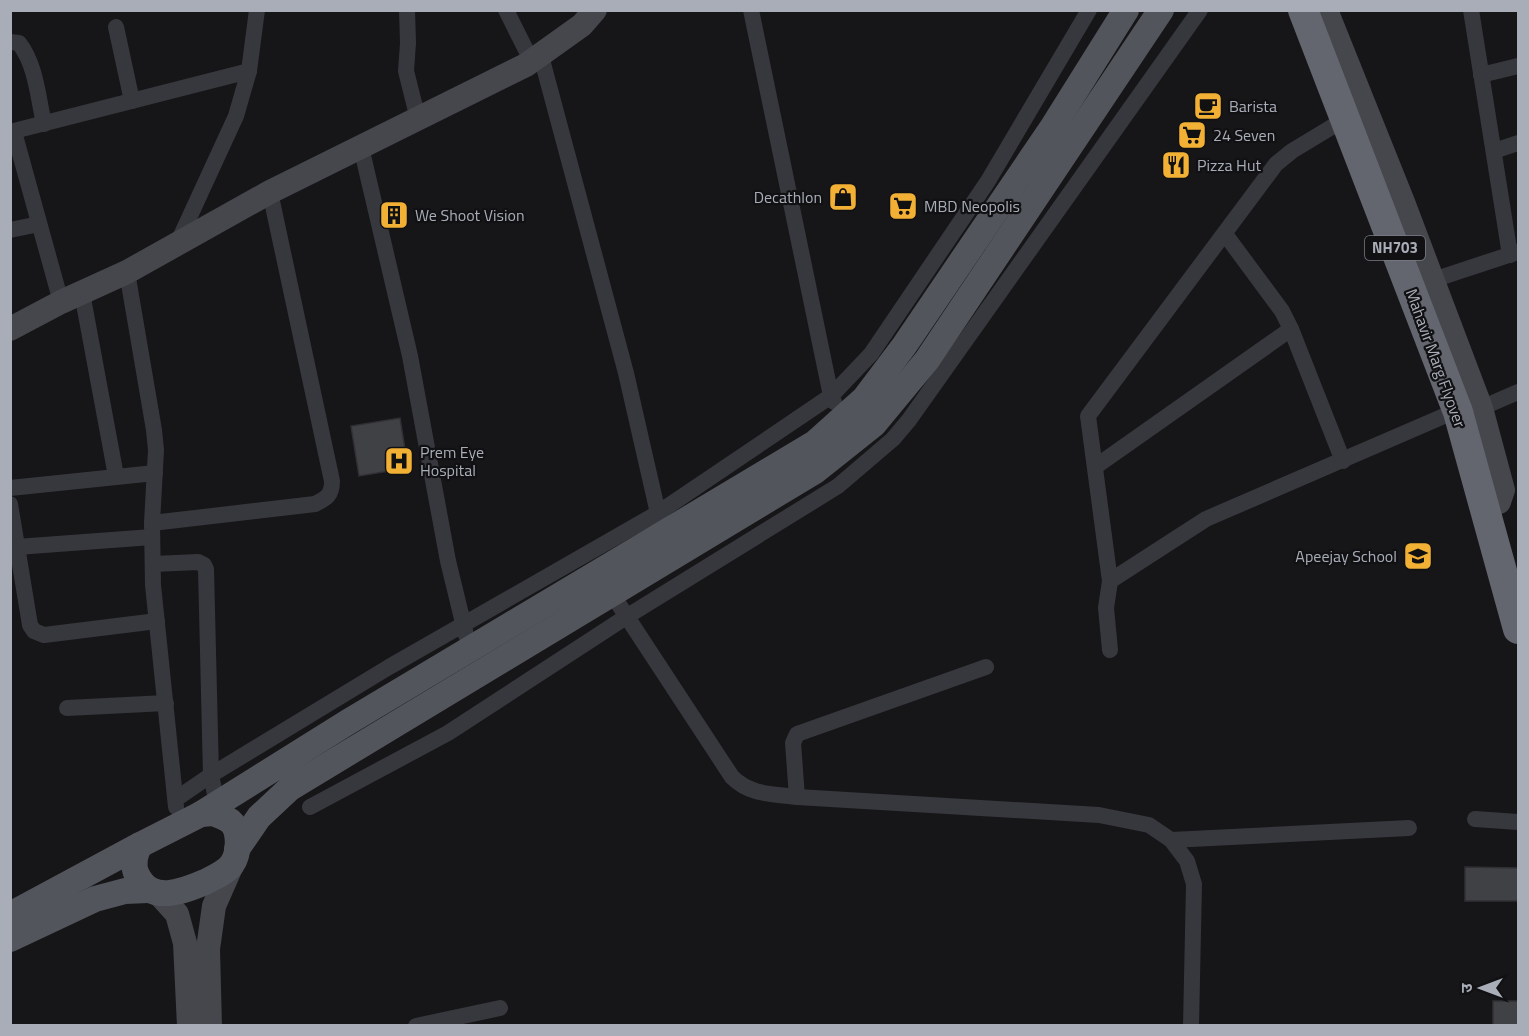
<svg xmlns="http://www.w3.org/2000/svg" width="1529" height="1036" viewBox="0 0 1529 1036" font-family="'Titillium Web','Noto Sans Devanagari',sans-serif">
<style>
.building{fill:#404145;stroke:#303034;stroke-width:1.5}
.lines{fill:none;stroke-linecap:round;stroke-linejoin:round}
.street{stroke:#37383d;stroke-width:16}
.secondary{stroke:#45474d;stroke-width:24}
.primary{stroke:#53555c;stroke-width:26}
.highway{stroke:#63666e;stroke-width:30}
.labels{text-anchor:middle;stroke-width:4.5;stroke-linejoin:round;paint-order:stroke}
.shield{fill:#111113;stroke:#7b7e86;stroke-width:1.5}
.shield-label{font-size:15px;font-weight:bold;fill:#a8adb8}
.poi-label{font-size:16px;fill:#a8adb8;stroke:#111113;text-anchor:start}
.street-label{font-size:16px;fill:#a8adb8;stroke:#111113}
</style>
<rect width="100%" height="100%" fill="#161618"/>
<g class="building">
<path d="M400,418L408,468L359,476L351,426Z"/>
<path d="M1465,867L1518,868V901H1465Z"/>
<rect x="1493" y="1001" width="25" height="25"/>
</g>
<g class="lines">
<g class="street">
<path d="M407,10L408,43L406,71L418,119"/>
<path d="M506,10L532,62"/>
<path d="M751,10L831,396L834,402"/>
<path d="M1471,10L1510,255"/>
<path d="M116,27L132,101"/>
<path d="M10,42L19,43C36,65 38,97 44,124"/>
<path d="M541,56L626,373L660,522"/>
<path d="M1481,75L1518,66"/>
<path d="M10,132L249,71"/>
<path d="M14,132L61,302"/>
<path d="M361,147L410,356L448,561L466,635"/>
<path d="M1494,151L1518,143"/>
<path d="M10,230L39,224"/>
<path d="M1225,234L1282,311L1291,329L1343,461"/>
<path d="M178,242L236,116L249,71L257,10"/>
<path d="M127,272L154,430L156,450L152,523L153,585L176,807"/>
<path d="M1433,280L1518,252"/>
<path d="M82,293L116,476"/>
<path d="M1481,408L1518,392"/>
<path d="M1095,467L1291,329"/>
<path d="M10,488L155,473"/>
<path d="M10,504L30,625L34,631L44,635L157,621"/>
<path d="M152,523L315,504C327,498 332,495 332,481L270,192"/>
<path d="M17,547L152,537"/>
<path d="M153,564L198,562L204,565L206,569L211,775L217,804"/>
<path d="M1110,581L1206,519L1444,416"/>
<path d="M612,594L732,777C750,795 772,794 797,797L1099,815L1149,825L1171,840L1187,861L1194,884L1191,1026"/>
<path d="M1110,650L1106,608L1110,581L1088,416L1276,164L1292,151L1335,125"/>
<path d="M67,708L166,703"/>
<path d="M797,797L793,743L797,734L986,667"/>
<path d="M176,799L211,775L389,667L658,513L831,396L871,354L988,181L1089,10"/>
<path d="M310,807L448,733L626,617L838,486L893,439L909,420L1200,10"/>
<path d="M1475,819L1518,822"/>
<path d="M1171,840L1409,828"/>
<path d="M416,1026L500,1008"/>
</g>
<g class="secondary">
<path d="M1326,10L1403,202L1481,408L1503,490L1499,502"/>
<path d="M10,329L61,302L127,272L270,192L526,65L582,25L595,10"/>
<path d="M159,894L177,914L185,943L189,1026"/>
<path d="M210,1026L208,949L214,906L232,865"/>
</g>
<g class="primary">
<path d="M213,813C221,816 228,818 233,824C240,834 239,854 232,864C227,872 213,878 205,882C182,892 151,904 137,875C132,865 135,854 140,845L201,814Z"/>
<path d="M201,814L348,722L815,443L864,399L904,346L1054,125L1126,10"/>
<path d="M237,849L259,817L290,788L815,471L874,424L927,360L1161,10"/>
<path d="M10,915L140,845"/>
<path d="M10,939L95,899L125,891L148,890"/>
</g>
<path class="highway" d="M1303,10L1458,412L1518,629"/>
</g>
<defs>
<g id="cafe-square" transform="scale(1.5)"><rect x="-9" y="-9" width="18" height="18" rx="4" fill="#f2b134" stroke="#111113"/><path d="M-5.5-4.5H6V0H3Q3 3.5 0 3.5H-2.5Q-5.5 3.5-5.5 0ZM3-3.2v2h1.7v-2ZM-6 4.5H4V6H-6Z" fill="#111"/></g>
<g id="supermarket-square" transform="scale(1.5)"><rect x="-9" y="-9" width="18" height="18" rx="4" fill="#f2b134" stroke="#111113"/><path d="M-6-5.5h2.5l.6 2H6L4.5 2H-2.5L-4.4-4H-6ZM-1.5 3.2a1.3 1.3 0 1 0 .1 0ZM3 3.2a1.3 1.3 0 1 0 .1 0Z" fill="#111"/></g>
<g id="restaurant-square" transform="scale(1.5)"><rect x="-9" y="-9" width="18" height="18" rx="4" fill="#f2b134" stroke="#111113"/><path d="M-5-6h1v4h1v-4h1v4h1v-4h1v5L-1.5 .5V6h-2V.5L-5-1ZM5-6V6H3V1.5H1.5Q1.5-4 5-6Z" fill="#111"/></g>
<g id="shop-square" transform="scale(1.5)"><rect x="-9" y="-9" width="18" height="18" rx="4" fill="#f2b134" stroke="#111113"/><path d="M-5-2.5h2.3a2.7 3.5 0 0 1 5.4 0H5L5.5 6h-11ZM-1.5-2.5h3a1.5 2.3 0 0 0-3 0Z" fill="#111"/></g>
<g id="building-square" transform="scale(1.5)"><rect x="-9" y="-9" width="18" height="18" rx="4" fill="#f2b134" stroke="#111113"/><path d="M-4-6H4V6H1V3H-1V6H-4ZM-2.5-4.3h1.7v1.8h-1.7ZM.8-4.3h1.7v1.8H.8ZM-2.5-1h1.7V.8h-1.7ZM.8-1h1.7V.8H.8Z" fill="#111"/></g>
<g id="hospital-square" transform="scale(1.5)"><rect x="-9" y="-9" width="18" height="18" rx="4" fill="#f2b134" stroke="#111113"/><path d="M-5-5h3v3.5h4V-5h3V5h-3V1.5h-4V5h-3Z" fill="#111"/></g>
<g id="school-square" transform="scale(1.5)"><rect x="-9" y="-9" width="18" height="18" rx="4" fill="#f2b134" stroke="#111113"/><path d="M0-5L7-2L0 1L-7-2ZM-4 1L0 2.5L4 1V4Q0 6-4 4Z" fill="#111"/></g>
</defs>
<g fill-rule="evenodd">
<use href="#cafe-square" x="1208" y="106"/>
<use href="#supermarket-square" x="1192" y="135"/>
<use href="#restaurant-square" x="1176" y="165"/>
<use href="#shop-square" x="843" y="197"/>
<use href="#supermarket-square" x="903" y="206"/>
<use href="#building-square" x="394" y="215"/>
<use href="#hospital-square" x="399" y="461"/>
<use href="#school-square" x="1418" y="556"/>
</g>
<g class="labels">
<rect class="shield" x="1365" y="236" width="60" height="24" rx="4.5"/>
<g class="shield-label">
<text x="1395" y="253">NH703</text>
</g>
<g class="poi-label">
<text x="1229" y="112">Barista</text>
<text x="1213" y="141">24 Seven</text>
<text x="1197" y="171">Pizza Hut</text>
<text x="822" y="203" text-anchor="end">Decathlon</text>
<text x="924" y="212">MBD Neopolis</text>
<text x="415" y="221">We Shoot Vision</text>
<text x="420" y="458">Prem Eye<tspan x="420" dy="18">Hospital</tspan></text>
<text x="1397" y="562" text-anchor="end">Apeejay School</text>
</g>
<g class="street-label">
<text transform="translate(1436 358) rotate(70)" y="6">Mahavir Marg Flyover</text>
</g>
</g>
<rect width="1529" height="1036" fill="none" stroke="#a8adb8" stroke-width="24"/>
<g transform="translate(1481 988) rotate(270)" stroke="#111113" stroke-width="4.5" paint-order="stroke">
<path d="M0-4.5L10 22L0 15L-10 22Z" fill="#a8adb8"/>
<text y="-9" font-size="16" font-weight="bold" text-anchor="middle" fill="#a8adb8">उ</text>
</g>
</svg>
